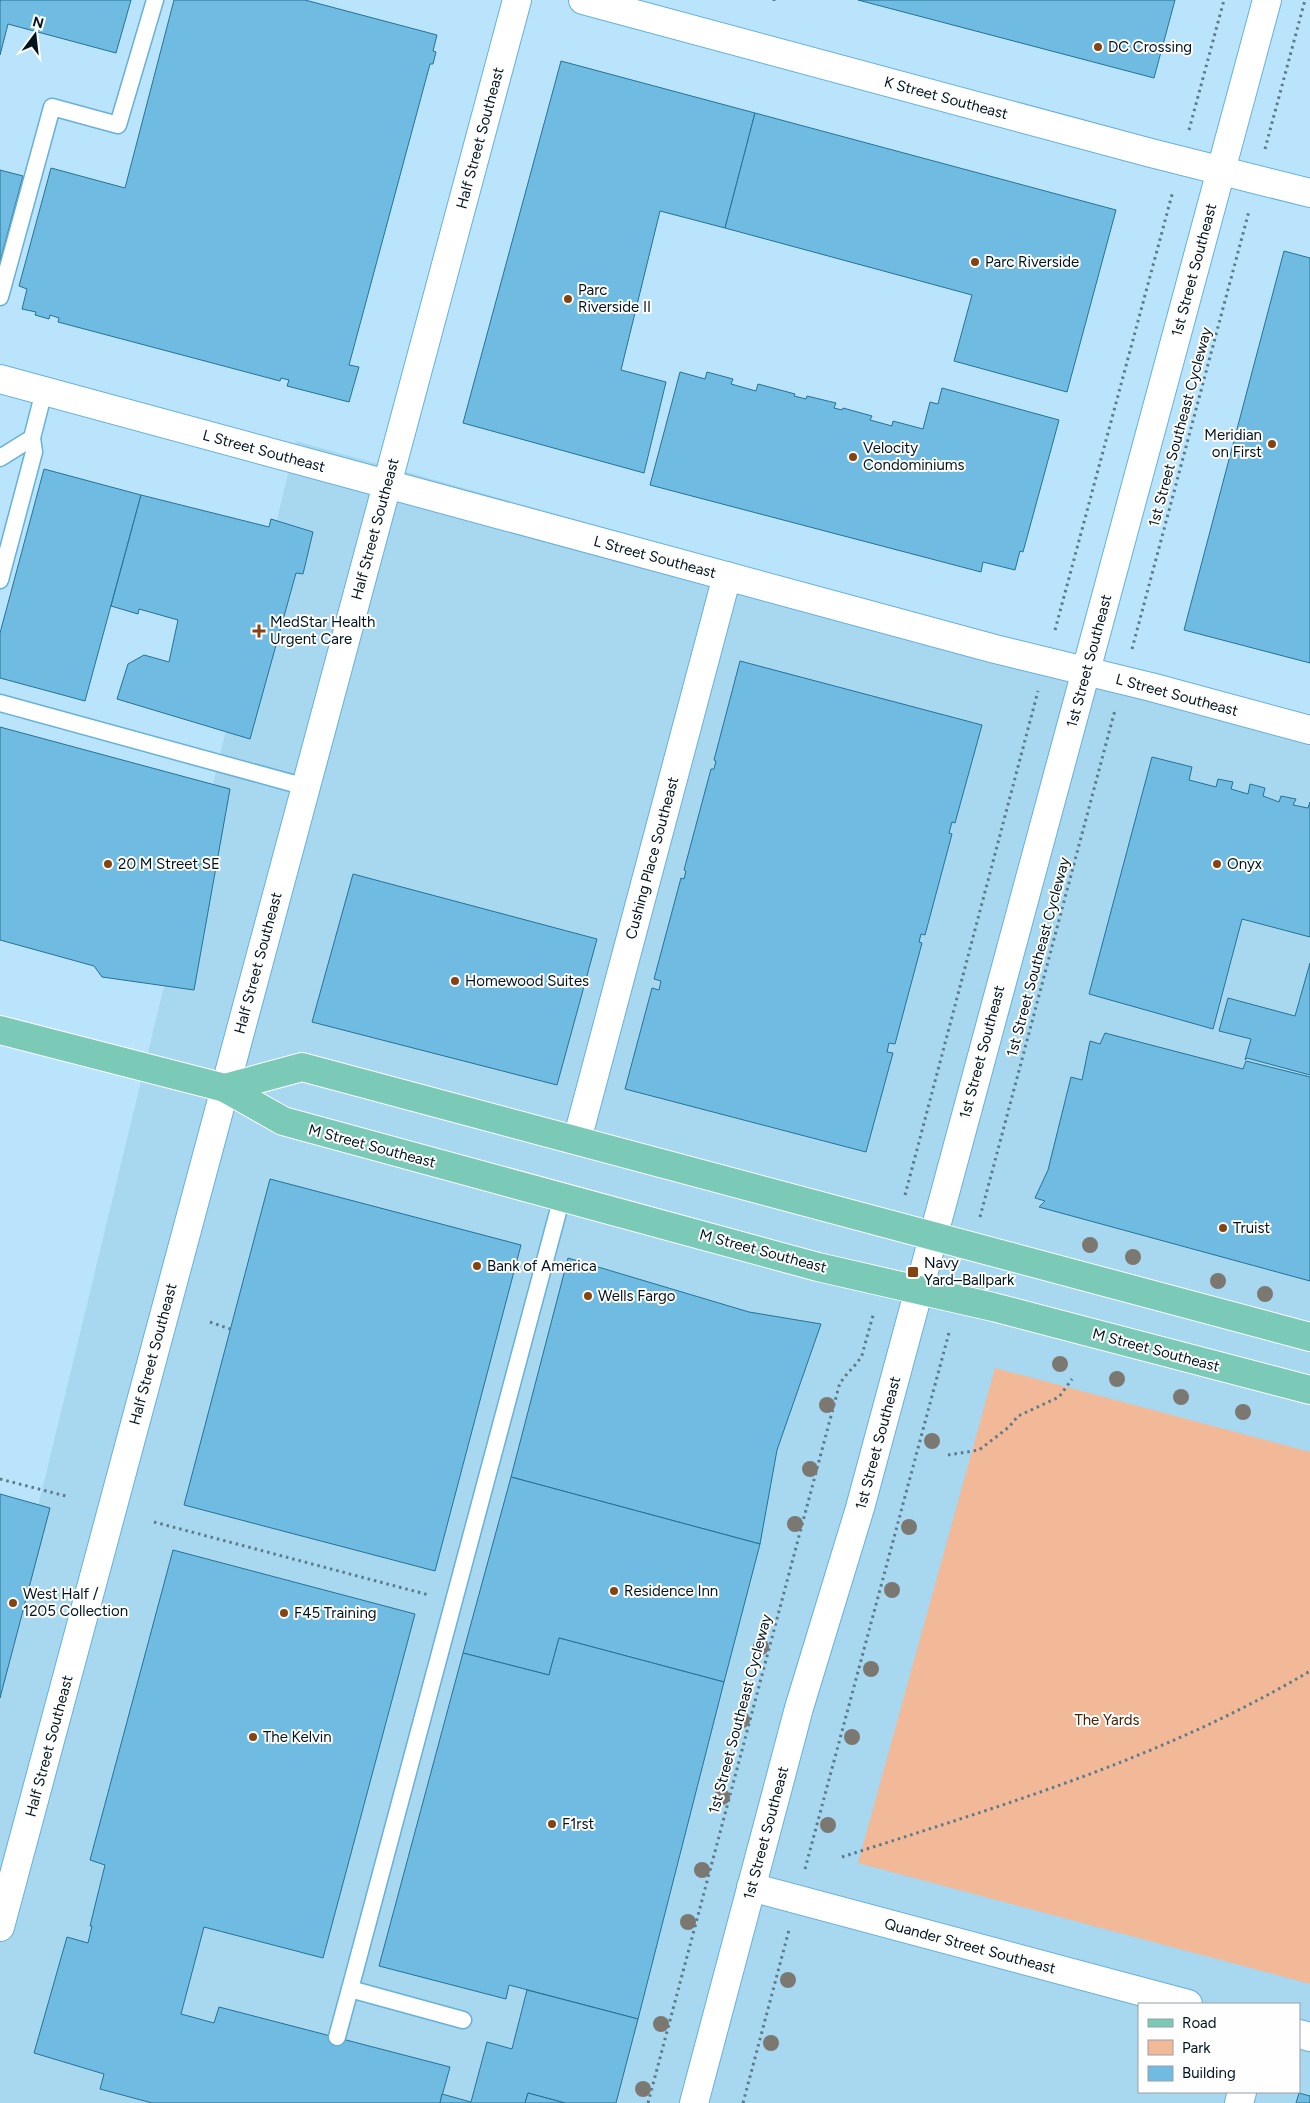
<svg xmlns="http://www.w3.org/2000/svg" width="1310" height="2103" viewBox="0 0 1310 2103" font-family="Figtree,sans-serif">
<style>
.built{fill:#a8d7f0;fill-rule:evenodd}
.green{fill:#f1b997}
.building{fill:#6fbbe1;stroke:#257396}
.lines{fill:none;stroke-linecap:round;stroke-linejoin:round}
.lane-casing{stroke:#67b1d7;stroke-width:19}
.street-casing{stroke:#67b1d7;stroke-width:30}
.secondary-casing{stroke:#67b1d7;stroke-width:30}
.primary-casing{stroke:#fff;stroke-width:30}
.path{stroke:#5b7a8a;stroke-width:3;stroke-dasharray:2.5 4;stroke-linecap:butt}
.lane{stroke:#fff;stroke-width:16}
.street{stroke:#fff;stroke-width:28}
.secondary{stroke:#fff;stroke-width:28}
.primary{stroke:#7bcab7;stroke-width:28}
.tree{fill:#7b7872}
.poi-dot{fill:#854311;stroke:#fefefe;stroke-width:2}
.labels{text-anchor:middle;stroke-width:4;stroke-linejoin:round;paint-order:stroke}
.poi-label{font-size:15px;fill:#00141e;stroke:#fefefe;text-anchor:start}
.street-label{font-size:15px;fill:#00141e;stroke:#fefefe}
.park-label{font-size:15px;fill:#492002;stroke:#fefefe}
</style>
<rect width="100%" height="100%" fill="#b9e4fb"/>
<path class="built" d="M296,441L1310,725V2103H0V1664ZM1139,2004H1299V2092H1139Z"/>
<path class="green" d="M995,1368L1310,1452V1984L858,1863Z"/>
<g class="building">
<path d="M0,0H131L116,53L8,24L0,55Z"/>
<path d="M174,0H305L437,35L433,51L436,52L433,64H430L349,365L359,367L349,402L287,386L289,380L281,378L280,381L58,322L59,318L50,315L49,319L35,315L36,312L22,309L27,289L19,286L51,168L125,188Z"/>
<path d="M858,0H1175L1154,78Z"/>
<path d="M561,61L755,113L725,228L660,211L621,370L666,382L644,473L463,423Z"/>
<path d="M755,113L1116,210L1067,392L954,361L972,295L725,228Z"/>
<path d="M0,170L23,176L0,262Z"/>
<path d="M1284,251L1310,258V663L1184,630Z"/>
<path d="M680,372L705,379L707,372L733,379L731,384L756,391L758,384L795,394L794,396L806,399L807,396L836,403L834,408L842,410L843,408L872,416L870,420L892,426L893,421L923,429L930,402L938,404L942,388L1059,420L1023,552L1020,551L1015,570L983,562L981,572L650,485Z"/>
<path d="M44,469L141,495L85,701L0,678V633Z"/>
<path d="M141,495L269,527L271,519L313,532L303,574L296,573L250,739L117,699L128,664L144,655L169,662L178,620L139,609L138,614L111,606Z"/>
<path d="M740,661L982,725L955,823L952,822L949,833L952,834L925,935L921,934L919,942L922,943L895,1044L889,1043L887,1052L893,1053L866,1152L625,1089L652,988L659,990L661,981L654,979L681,878L684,879L686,871L684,870L711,769H714L716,761L714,760Z"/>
<path d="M0,727L230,789L194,990L102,977L94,966L0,940Z"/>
<path d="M1152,757L1192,767L1189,780L1216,787L1218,779L1233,782L1231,789L1248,794L1250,784L1265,788L1263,796L1279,802L1281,796L1296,799L1293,805L1308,808L1310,802V937L1242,919L1213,1029L1089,994Z"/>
<path d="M353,874L597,939L557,1085L312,1022Z"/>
<path d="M1310,963V1075L1247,1058L1245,1060L1251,1039L1219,1031L1228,998L1295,1016Z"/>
<path d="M1105,1033L1243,1069L1246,1061L1310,1077V1281L1039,1207L1045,1201L1035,1198L1048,1170L1071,1077L1082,1080L1090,1041L1100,1044Z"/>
<path d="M270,1179L521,1245L435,1571L184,1505Z"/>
<path d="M568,1258L749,1312L821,1324L777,1450L760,1544L511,1477Z"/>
<path d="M511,1477L760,1544L724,1682L559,1638L549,1675L463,1653Z"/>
<path d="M0,1494L50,1508L0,1698Z"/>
<path d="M173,1550L415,1614L323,1958L204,1927L181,2014L214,2023L219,2007L450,2067L440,2103H152L100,2089L104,2074L34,2053L67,1937L88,1943L92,1926H90L105,1865L90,1860Z"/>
<path d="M559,1638L724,1682L638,2019L509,1985L506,1999L379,1966L463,1653L549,1675Z"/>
<path d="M527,1990L638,2019L616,2103H565L528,2093L525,2103H440L442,2094L471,2102L487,2042L512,2049Z"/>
<path d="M528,2093L565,2103H525Z"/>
<path d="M1299,2093L1310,2096V2103H1296Z"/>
</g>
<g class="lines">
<g class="lane-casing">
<g id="lane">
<path d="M0,297L52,107L118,125L155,0"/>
<path d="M0,458L32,438L44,391"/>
<path d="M0,580L34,452L32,438"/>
<path d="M0,703L306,787"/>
<path d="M463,2020L350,1989L562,1197"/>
<path d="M337,2037L350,1989"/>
</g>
</g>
<g class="street-casing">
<g id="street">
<path d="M583,0L1151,153L1310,193"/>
<path d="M0,379L995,649L1151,687L1310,730"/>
<path d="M577,1140L727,576"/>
<path d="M751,1887L1188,2004"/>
<path d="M0,1927L517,0"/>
<path d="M1299,2034L1310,2037"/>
<path d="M1239,2103L1242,2092"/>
</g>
</g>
<g class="secondary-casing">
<path id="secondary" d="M694,2103L799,1708L860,1508L1267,0"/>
</g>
<g class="primary-casing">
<g id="primary">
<path d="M0,1030L225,1088L283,1121L818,1267L993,1307L1310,1390"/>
<path d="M225,1088L302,1067L1310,1337"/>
</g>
</g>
<g class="path">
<path d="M774,1V0"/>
<path d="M1189,130L1224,0"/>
<path d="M1265,149L1305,0"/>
<path d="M1055,630L1173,191"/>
<path d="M1132,649L1249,211"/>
<path d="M905,1195L1038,691"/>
<path d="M980,1217L1115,710"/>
<path d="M210,1322L230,1329"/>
<path d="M948,1455L979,1450L1009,1427L1018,1416L1059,1397L1072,1379"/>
<path d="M0,1479L66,1496"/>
<path d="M154,1522L429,1595"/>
<path d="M842,1857C1003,1805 1164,1758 1310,1671"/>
<path d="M805,1869L950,1329"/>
<path d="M648,2103L839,1386C844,1374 856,1367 862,1355L874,1312"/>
<path d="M743,2103L789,1930"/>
</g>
<use href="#lane" class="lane"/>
<use href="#street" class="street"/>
<use href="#secondary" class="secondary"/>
<use href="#primary" class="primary"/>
</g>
<g class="tree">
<circle cx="1090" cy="1245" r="8"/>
<circle cx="1133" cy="1257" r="8"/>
<circle cx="1218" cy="1281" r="8"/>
<circle cx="1265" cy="1294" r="8"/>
<circle cx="1060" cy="1364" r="8"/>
<circle cx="1117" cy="1379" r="8"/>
<circle cx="1181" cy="1397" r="8"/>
<circle cx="827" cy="1405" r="8"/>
<circle cx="1243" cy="1412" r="8"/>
<circle cx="932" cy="1441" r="8"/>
<circle cx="810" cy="1469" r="8"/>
<circle cx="795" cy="1524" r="8"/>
<circle cx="909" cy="1527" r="8"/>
<circle cx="892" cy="1590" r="8"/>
<circle cx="761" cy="1647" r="8"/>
<circle cx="871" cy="1669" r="8"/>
<circle cx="742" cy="1720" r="8"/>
<circle cx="852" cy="1737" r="8"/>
<circle cx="722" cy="1797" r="8"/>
<circle cx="828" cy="1825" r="8"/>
<circle cx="702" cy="1870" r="8"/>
<circle cx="688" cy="1922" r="8"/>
<circle cx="788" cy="1980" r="8"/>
<circle cx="661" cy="2024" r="8"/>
<circle cx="771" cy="2043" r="8"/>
<circle cx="643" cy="2089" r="8"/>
</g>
<g class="poi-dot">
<circle cx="1098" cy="47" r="5"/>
<circle cx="975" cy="262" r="5"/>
<circle cx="568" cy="299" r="5"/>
<circle cx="1272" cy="444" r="5"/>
<circle cx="853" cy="457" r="5"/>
<path d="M256.5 623.5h5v5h5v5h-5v5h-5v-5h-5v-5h5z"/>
<circle cx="108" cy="864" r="5"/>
<circle cx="1217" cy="864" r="5"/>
<circle cx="455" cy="981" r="5"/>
<circle cx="1223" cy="1228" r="5"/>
<circle cx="477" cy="1266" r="5"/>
<rect x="907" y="1266" width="12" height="12" rx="2.5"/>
<circle cx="588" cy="1296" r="5"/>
<circle cx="614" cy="1591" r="5"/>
<circle cx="13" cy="1603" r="5"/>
<circle cx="284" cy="1613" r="5"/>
<circle cx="253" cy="1737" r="5"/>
<circle cx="552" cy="1824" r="5"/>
</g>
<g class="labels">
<g class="poi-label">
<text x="1108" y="52">DC Crossing</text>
<text x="985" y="267">Parc Riverside</text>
<text x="578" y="295">Parc<tspan x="578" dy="17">Riverside II</tspan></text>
<text x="1262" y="440" text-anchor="end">Meridian<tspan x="1262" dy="17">on First</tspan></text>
<text x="863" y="453">Velocity<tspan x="863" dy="17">Condominiums</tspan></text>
<text x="270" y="627">MedStar Health<tspan x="270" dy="17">Urgent Care</tspan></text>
<text x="118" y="869">20 M Street SE</text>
<text x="1227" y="869">Onyx</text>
<text x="465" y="986">Homewood Suites</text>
<text x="1233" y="1233">Truist</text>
<text x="924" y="1268">Navy<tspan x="924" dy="17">Yard–Ballpark</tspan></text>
<text x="487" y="1271">Bank of America</text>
<text x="598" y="1301">Wells Fargo</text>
<text x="624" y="1596">Residence Inn</text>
<text x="23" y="1599">West Half /<tspan x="23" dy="17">1205 Collection</tspan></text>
<text x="294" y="1618">F45 Training</text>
<text x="263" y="1742">The Kelvin</text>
<text x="562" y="1829">F1rst</text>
</g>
<g class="street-label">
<text transform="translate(946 98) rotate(15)" y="5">K Street Southeast</text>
<text transform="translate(480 138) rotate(-75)" y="5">Half Street Southeast</text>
<text transform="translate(1194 270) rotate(-75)" y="5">1st Street Southeast</text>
<text transform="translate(1180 427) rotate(-75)" y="5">1st Street Southeast Cycleway</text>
<text transform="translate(264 451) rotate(15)" y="5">L Street Southeast</text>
<text transform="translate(375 529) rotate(-75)" y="5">Half Street Southeast</text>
<text transform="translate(655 557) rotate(15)" y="5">L Street Southeast</text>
<text transform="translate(1089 661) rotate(-75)" y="5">1st Street Southeast</text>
<text transform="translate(1177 695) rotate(15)" y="5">L Street Southeast</text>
<text transform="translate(652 858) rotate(-75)" y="5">Cushing Place Southeast</text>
<text transform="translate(1038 957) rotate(-75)" y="5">1st Street Southeast Cycleway</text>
<text transform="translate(258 963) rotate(-75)" y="5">Half Street Southeast</text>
<text transform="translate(982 1052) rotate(-75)" y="5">1st Street Southeast</text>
<text transform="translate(372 1146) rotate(15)" y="5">M Street Southeast</text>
<text transform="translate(763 1251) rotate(15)" y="5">M Street Southeast</text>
<text transform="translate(1156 1350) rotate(15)" y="5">M Street Southeast</text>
<text transform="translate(153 1354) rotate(-75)" y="5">Half Street Southeast</text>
<text transform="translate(878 1443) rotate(-75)" y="5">1st Street Southeast</text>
<text transform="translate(740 1714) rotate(-75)" y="5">1st Street Southeast Cycleway</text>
<text transform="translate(49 1746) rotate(-75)" y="5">Half Street Southeast</text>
<text transform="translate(766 1833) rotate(-75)" y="5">1st Street Southeast</text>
<text transform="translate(970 1946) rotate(15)" y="5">Quander Street Southeast</text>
</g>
<g class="park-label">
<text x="1107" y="1725">The Yards</text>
</g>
</g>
<rect x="1138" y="2003" width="162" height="90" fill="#fefefe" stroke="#98a0a4"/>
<rect x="1148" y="2019" width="25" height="8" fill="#7bcab7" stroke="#98a0a4"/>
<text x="1182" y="2028" font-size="15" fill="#00141e">Road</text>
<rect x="1148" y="2040" width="25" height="15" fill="#f1b997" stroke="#98a0a4"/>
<text x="1182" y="2053" font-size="15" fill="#00141e">Park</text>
<rect x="1148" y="2066" width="25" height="15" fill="#6fbbe1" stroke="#98a0a4"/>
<text x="1182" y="2078" font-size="15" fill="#00141e">Building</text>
<g transform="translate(35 35) rotate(15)" stroke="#fefefe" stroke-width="4" paint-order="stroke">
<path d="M0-4L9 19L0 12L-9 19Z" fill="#00141e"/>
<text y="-8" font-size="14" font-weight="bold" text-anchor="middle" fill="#00141e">N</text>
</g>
</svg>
